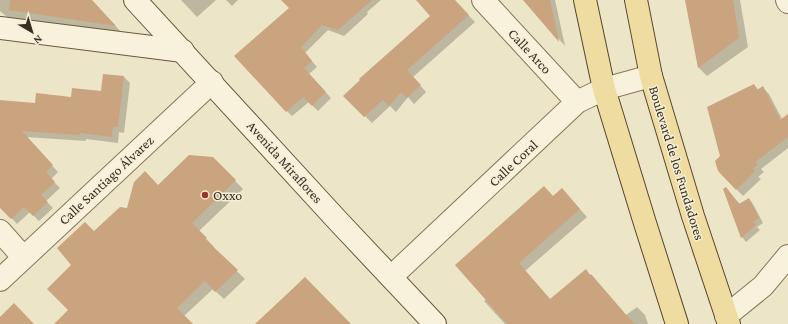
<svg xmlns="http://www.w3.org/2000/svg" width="788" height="324" viewBox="0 0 788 324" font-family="'Crimson Pro',serif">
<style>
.shadow{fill:#0003}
.building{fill:#caa37f}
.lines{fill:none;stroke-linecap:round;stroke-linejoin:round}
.street-casing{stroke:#88775d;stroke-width:24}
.secondary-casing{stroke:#6a5840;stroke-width:24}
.primary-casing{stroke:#574531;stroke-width:24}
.street{stroke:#f8f1db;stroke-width:22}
.secondary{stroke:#f8f1db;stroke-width:22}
.primary{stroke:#eedca1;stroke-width:22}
.poi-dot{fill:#95362f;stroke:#f5eed7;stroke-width:1.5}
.labels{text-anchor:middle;stroke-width:3;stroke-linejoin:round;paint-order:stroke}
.street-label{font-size:14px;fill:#392e20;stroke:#f5eed7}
.poi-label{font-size:14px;fill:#392e20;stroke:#f5eed7;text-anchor:start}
</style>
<rect width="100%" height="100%" fill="#ede5c7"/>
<g class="shadow">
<path d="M0,0H91L123,34L7,17L0,11Z"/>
<path d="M181,0H216L197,17Z"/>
<path d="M226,0H238L232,6Z"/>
<path d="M283,0H381L367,12L368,14L344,36L328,30L305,53L317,67L309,74L331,98L318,111L309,102L292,116L287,111L290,8Z"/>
<path d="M417,0H454L475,22L413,77L426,92L414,104L408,97L396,112L390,106L372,123L345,96L431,16Z"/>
<path d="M525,0H555L565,46Z"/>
<path d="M686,0H740L748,47L707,76L699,68Z"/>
<path d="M124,77L130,83L124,133L119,132L118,143L86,139V141L26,137L58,172L51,179L60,188L46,201L53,208L39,221L30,212L17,224L0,206V101L36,104L102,92Z"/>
<path d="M754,85L759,90L763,88L769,94L782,119L788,115V148L761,169L764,172L758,177L761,179L743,196L719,171L721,156Z"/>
<path d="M213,158L243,189L199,231L214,247L213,248L245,279L224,299L213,289L184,316L191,324H55L69,310L72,265L94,232L128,209L158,186Z"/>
<path d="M726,189L740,204L749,199L753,204L763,223L757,227L760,230L746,242L742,237L724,190Z"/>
<path d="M553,197H569L587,217L525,271L551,300L591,275L626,315L637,307L645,315L648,324H505L484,301L487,299Z"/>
</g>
<g class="building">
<path d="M10,0H92L116,26L9,10Z"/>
<path d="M281,0H372L338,30L322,25L301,47L312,61L304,68L326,92L312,106L303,97L286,112L234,56L289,8Z"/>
<path d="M416,0H455L469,15L407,70L421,85L407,98L401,92L389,106L383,100L364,117L343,96L360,80L359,79L430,16Z"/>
<path d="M523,0H550L559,42Z"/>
<path d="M685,0H733L739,38L698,68Z"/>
<path d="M103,74L124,76L118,127H113L112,137L80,133V135L22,131L53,165L46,172L55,182L41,195L48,202L33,216L24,207L11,219L0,208V100L35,103L36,93L71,97L72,88L101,91Z"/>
<path d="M754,84L757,90L763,86L780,120L788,114V137L755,162L758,164L753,169L755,171L736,190L718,171L715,161L720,156L707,107Z"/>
<path d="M189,155L213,157L236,180L192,223L207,238L205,239L238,270L215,292L205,281L177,308L193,324H54L68,310L47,289L71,265L57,248L85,222L94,231L120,207L127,208L134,182L145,171L158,185Z"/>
<path d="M544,186L553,196L562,188L580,209L519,263L550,299L586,269L590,275L591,274L634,324H507L455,265Z"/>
<path d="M726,187L739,204L749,198L759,218L753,222L756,225L741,238L723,189Z"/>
<path d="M305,277L351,324H255L286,295Z"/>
<path d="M14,303L34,324H0V317Z"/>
</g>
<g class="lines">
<g class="street-casing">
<g id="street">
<path d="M483,0L577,102"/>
<path d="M787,0L788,2"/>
<path d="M0,231L23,257"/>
<path d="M391,277L577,102L604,89L651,76"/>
<path d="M0,280L212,82"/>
<path d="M726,316L763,286L788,256"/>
</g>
</g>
<g class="secondary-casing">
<g id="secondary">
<path d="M135,0L338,221L435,324"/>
<path d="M0,28L183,51"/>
</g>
</g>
<g class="primary-casing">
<g id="primary">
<path d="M585,0L604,89L644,220L677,324"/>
<path d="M636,0L651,76L693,216L729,324"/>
</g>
</g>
<use href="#street" class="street"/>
<use href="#secondary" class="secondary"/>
<use href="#primary" class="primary"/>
</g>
<circle class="poi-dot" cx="205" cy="195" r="4"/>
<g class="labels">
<g class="street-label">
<text transform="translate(530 51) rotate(47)" y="5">Calle Arco</text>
<text transform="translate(285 162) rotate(48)" y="5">Avenida Miraflores</text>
<text transform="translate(513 163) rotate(-43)" y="5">Calle Coral</text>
<text transform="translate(677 163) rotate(73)" y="5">Boulevard de los Fundadores</text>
<text transform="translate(106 180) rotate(-43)" y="5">Calle Santiago Álvarez</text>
</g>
<g class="poi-label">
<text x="213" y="200">Oxxo</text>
</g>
</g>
<g transform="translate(32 32) rotate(142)" stroke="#f5eed7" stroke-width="3" paint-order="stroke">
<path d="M0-3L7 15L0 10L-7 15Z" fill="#392e20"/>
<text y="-6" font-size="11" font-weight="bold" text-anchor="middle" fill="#392e20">N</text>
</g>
</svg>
